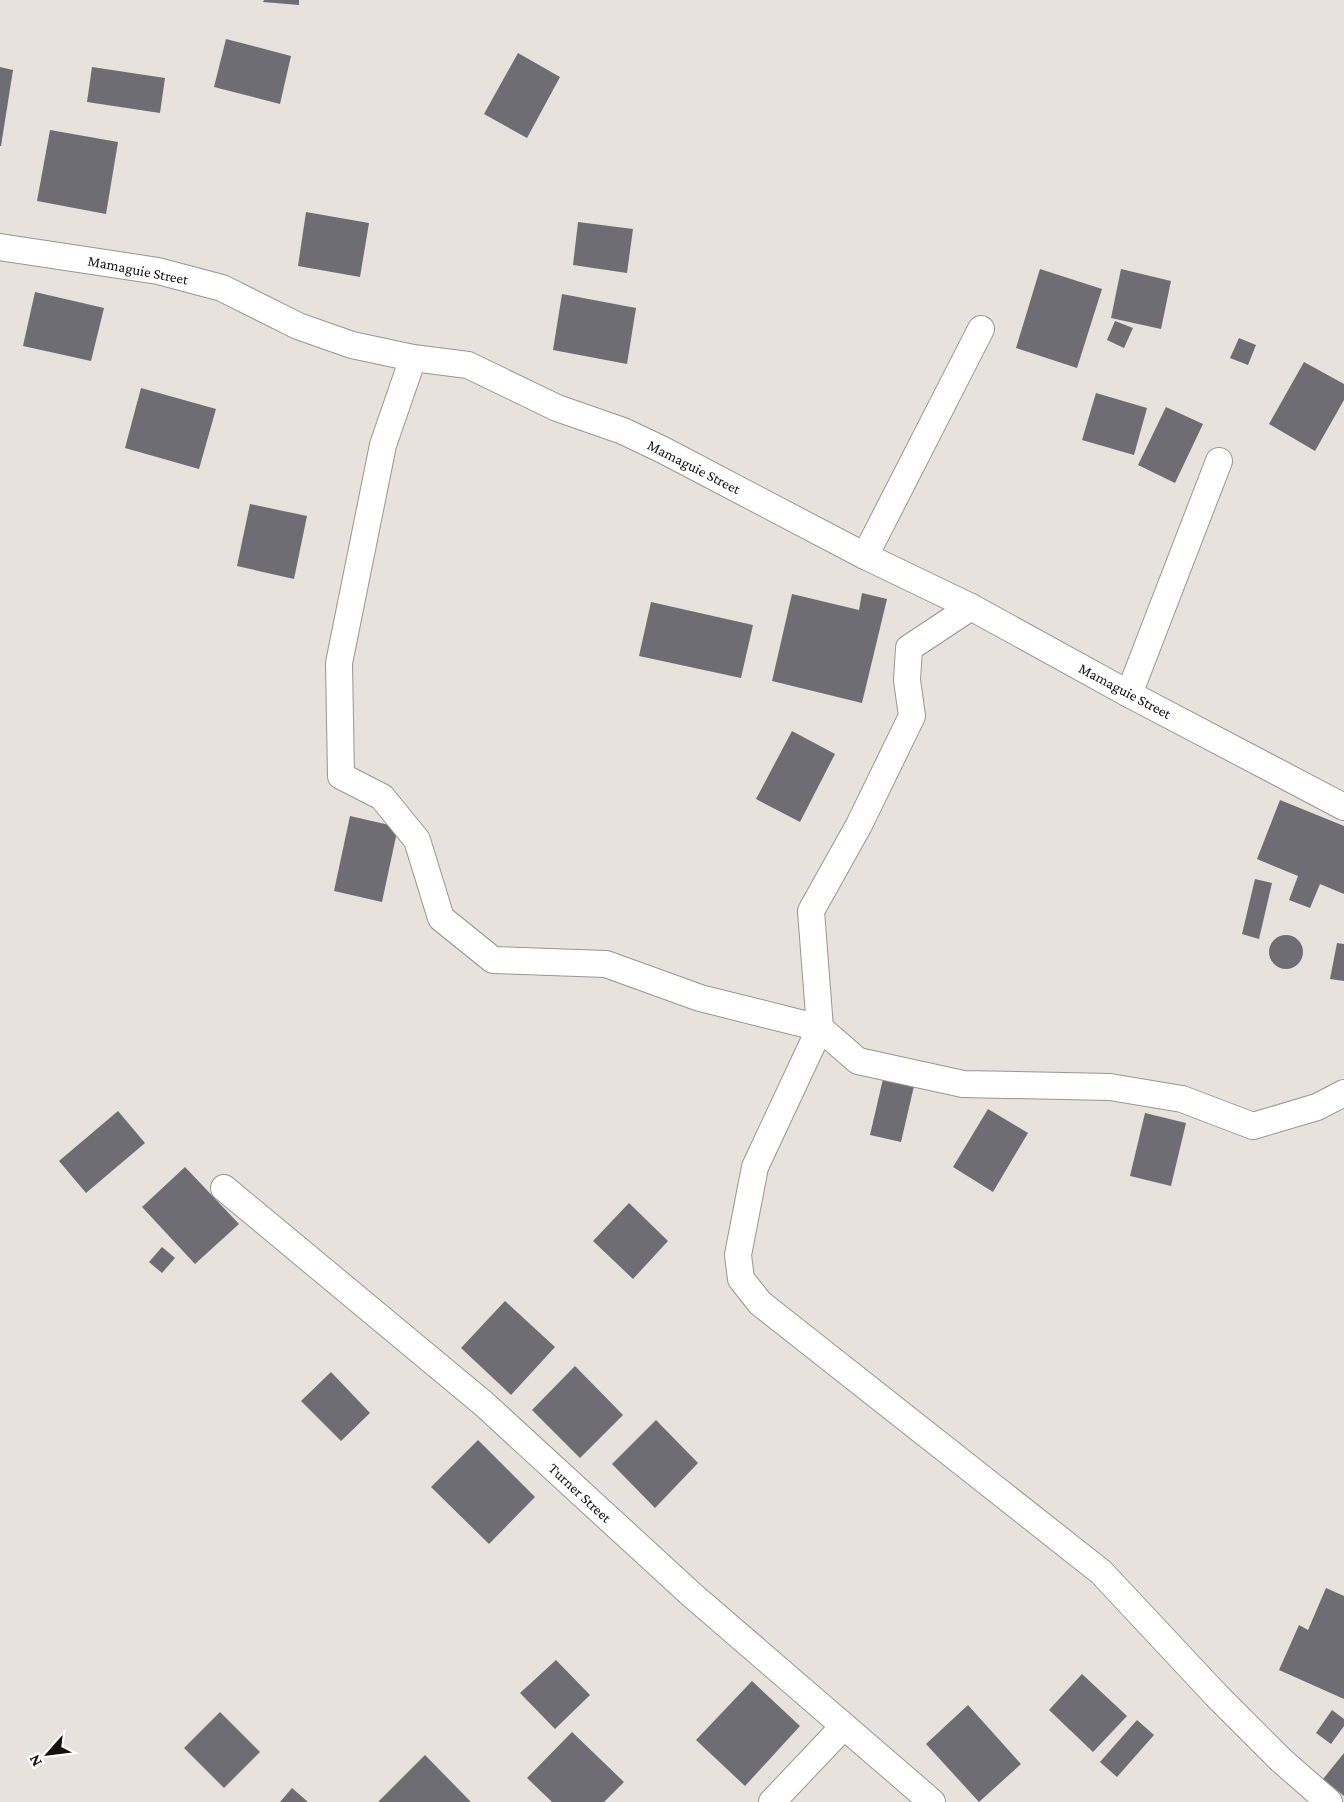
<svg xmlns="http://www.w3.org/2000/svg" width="1344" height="1802" viewBox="0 0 1344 1802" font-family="'Crimson Pro',serif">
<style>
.building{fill:#6e6d74}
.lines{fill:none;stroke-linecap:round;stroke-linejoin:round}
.street-casing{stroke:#9a9590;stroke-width:28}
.street{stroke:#fff;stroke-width:26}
.labels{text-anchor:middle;stroke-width:5;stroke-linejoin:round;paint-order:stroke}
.street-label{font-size:15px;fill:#13110f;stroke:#fff}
</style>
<rect width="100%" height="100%" fill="#e7e2db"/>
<g class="building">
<path d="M264,0H299V5L263,2Z"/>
<path d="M226,39L291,56L280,104L214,87Z"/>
<path d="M518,53L560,77L527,138L484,114Z"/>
<path d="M0,67L13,70L1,146H0Z"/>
<path d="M92,67L165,78L160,113L87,102Z"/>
<path d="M50,130L118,142L106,214L37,201Z"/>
<path d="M306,212L369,223L360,277L298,266Z"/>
<path d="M578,222L633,229L627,273L573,265Z"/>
<path d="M1040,269L1102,289L1077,368L1016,348Z"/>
<path d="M1121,269L1171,281L1161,329L1111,318Z"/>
<path d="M35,292L104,308L91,361L23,346Z"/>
<path d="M562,294L636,308L627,364L553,350Z"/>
<path d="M1115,321L1133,328L1124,348L1107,340Z"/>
<path d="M1239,338L1256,345L1248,365L1230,358Z"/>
<path d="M1304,362L1344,384V400L1315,451L1269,424Z"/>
<path d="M141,388L216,409L199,469L125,448Z"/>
<path d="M1096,393L1147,408L1134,455L1082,440Z"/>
<path d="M1166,407L1203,424L1175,483L1138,465Z"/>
<path d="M250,504L307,516L294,579L237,566Z"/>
<path d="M862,593L887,599L862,703L772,681L792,594L859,610Z"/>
<path d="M651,602L753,625L741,678L639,656Z"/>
<path d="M792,731L835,754L800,822L756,799Z"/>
<path d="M1280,800L1344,826V894L1320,884L1310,908L1289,900L1298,876L1257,859Z"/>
<path d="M350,816L398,827L382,902L334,891Z"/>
<path d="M1255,879L1272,883L1259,939L1242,934Z"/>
<circle cx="1286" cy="952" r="17"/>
<path d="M1337,943L1344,944V981L1330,979Z"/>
<path d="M883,1079L914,1086L901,1142L870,1135Z"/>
<path d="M988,1109L1028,1133L993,1192L953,1167Z"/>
<path d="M118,1111L145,1143L86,1193L59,1161Z"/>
<path d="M1145,1113L1186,1123L1171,1186L1130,1176Z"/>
<path d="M185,1167L239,1224L195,1264L142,1207Z"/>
<path d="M629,1203L668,1241L633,1279L593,1241Z"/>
<path d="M162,1247L175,1258L162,1273L149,1262Z"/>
<path d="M505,1301L555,1347L511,1395L461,1348Z"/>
<path d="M575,1366L623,1415L580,1458L532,1410Z"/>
<path d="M331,1372L370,1413L341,1441L301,1401Z"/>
<path d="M656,1420L698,1463L655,1508L612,1464Z"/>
<path d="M478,1440L535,1497L489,1544L431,1487Z"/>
<path d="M1326,1588L1344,1596V1699L1279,1670L1299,1625L1308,1630Z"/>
<path d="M556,1660L590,1695L555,1729L520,1693Z"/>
<path d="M1082,1674L1127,1716L1093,1752L1049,1710Z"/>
<path d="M752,1681L800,1726L745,1786L696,1740Z"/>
<path d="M968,1705L1021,1764L979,1802L926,1744Z"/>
<path d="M1332,1710L1344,1719V1726L1331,1744L1316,1733Z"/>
<path d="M220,1712L260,1752L224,1788L184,1748Z"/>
<path d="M1137,1720L1154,1735L1117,1777L1100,1762Z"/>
<path d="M572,1732L624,1782L604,1802H552L527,1778Z"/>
<path d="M1344,1753V1796L1323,1779Z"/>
<path d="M425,1755L471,1802H378Z"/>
<path d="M292,1788L308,1802H280Z"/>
</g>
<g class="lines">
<g class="street-casing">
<g id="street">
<path d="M0,247L158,271L222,288L298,326L352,345L413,358L468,365L557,408L623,431L663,450L865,556L971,607L1129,694L1344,807"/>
<path d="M413,358L383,445L339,663L341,776L382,797L417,840L441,918L493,960L606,964L700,998L820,1028L858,1061L963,1084L1110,1087L1182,1099L1253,1126L1317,1107L1344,1093"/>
<path d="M865,556L981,329"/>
<path d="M971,607L909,648L907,680L912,716L859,825L811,911L820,1028L755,1167L738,1255L741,1279L760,1303L1101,1572L1217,1696L1281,1760L1329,1802"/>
<path d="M1129,694L1219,461"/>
<path d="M224,1188L484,1404L692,1595L932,1802"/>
<path d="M772,1802L844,1726"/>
</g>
</g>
<use href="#street" class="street"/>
</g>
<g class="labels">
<g class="street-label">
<text transform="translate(138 270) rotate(11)" y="5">Mamaguie Street</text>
<text transform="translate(694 467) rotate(27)" y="5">Mamaguie Street</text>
<text transform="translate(1125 691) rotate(28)" y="5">Mamaguie Street</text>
<text transform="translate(580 1493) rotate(43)" y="5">Turner Street</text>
</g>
</g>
<g transform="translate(48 1754) rotate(242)" stroke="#ffffff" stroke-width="4.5" paint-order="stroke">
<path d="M0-4.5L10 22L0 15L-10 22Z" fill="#13110f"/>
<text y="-9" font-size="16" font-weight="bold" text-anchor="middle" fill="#13110f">N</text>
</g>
</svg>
